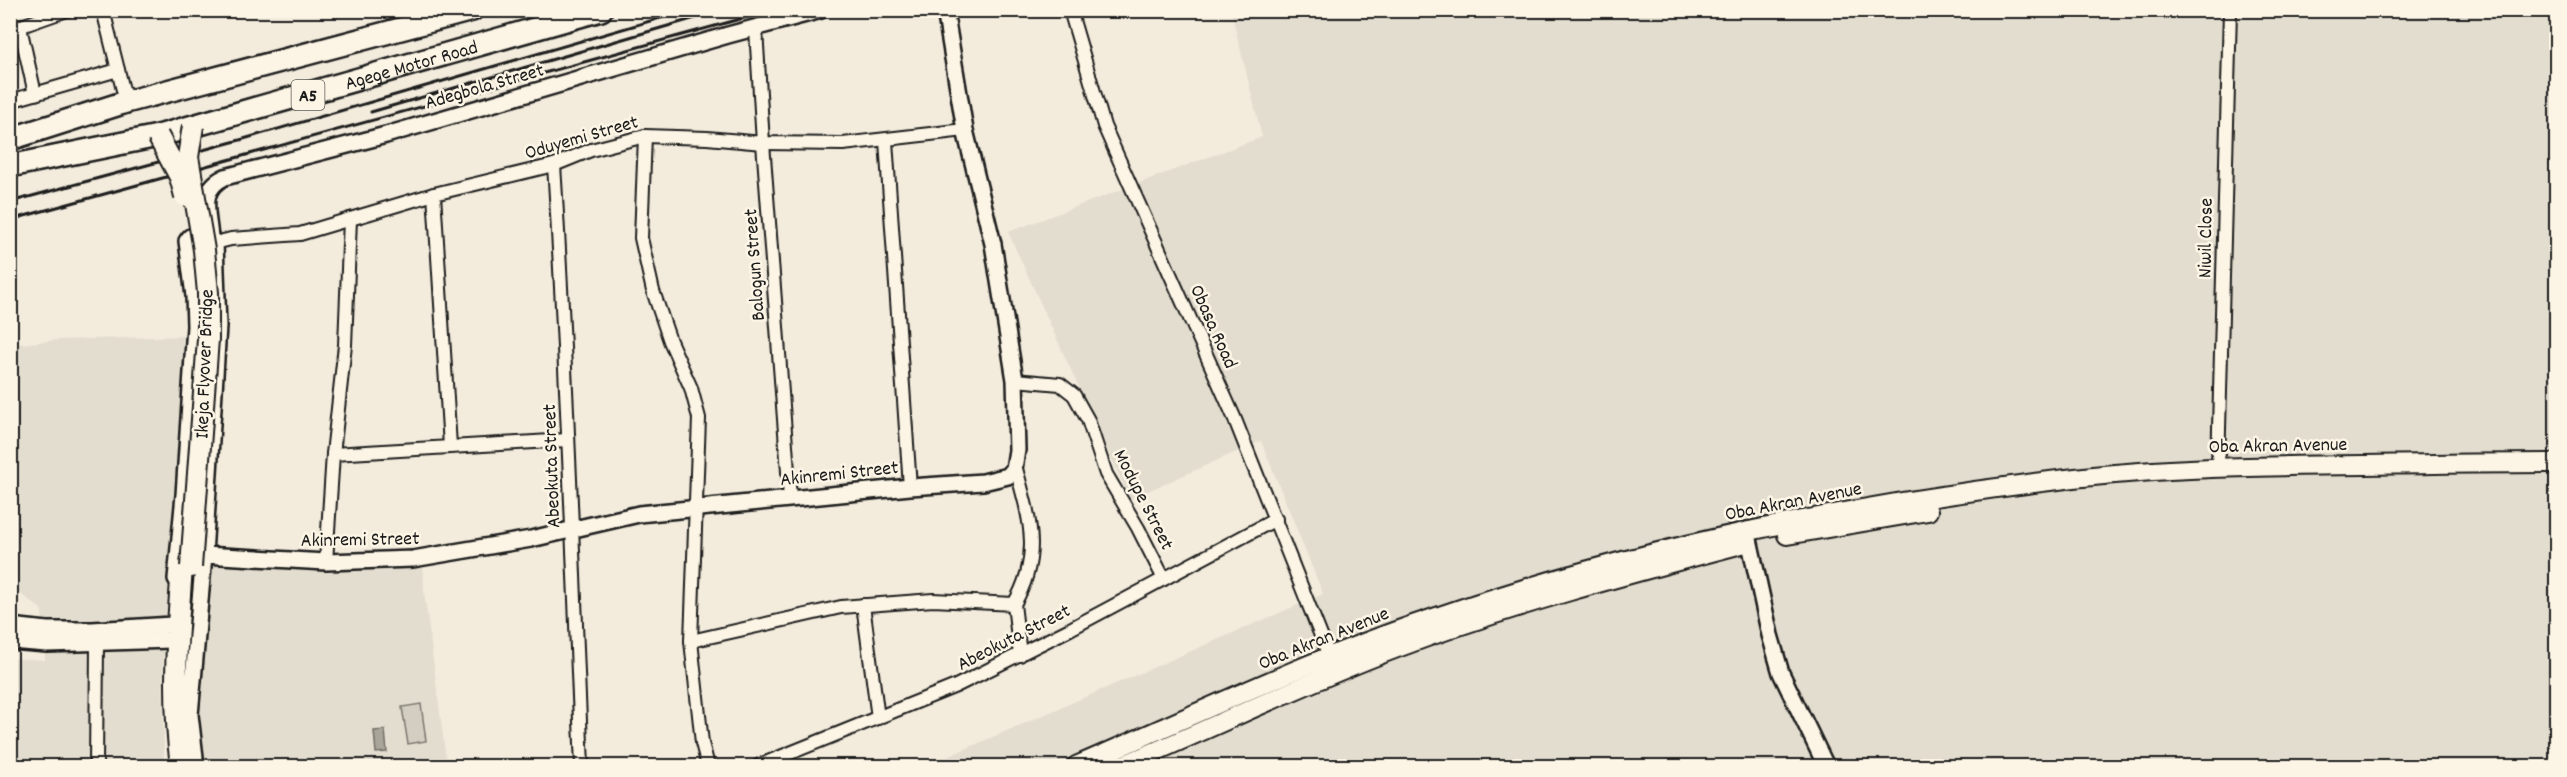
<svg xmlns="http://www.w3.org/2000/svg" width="2567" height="777" viewBox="0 0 2567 777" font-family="Dekko,sans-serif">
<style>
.built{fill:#e3ddcf}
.green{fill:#d3cec1;stroke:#78756e;stroke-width:1.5}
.water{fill:#aaa59b;stroke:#716e68;stroke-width:1.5}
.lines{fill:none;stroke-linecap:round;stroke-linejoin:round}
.minor-casing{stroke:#1c1c1c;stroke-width:16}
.tertiary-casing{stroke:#1c1c1c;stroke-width:20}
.secondary-casing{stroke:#1c1c1c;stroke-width:22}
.primary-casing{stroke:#1c1c1c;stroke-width:24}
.trunk-casing{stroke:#1c1c1c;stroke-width:26}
.minor{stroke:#fcf5e5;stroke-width:12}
.tertiary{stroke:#fcf5e5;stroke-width:15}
.secondary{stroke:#fcf5e5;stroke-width:18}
.primary{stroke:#fcf5e5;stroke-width:20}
.trunk{stroke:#fcf5e5;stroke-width:21}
.rail{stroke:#1c1c1c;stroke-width:3}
.primary-bridge-casing{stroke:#1c1c1c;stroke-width:24;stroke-linecap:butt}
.primary-bridge{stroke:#fcf5e5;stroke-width:20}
.labels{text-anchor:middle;stroke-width:5;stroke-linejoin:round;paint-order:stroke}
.shield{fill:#fcf5e5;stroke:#5f5d58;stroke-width:1.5}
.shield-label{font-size:18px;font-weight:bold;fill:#1c1c1c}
.street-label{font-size:20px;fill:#1c1c1c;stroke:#fcf5e5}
</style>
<rect width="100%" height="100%" fill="#f3ecdd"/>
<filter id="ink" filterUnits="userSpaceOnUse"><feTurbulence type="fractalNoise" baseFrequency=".0167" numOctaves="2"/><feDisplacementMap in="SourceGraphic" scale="12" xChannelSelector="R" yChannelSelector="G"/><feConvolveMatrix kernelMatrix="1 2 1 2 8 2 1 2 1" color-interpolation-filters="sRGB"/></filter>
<g filter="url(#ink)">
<g class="built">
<path d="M1231,11H2556V766H926L1323,594L1261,441L1130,499L1008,232L1262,137Z"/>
<path d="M217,335L205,551L423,562L424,591L447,766H203L191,678L193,651L163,655L164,766H11V658L45,660V629L41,609L11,587V345L58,340Z"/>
</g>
<path class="green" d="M421,704L426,741L408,744L402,707Z"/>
<path class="water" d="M385,730L387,752L376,753L374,731Z"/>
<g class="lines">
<g class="minor-casing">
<g id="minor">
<path d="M103,10L126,102"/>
<path d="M1070,10L1104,126L1234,417L1329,656"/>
<path d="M20,27L35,94"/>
<path d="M756,29L763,143L790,498"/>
<path d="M10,30L67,10"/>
<path d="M10,101L118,70"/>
<path d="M645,136L641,238L653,291L670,341L691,388L699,418L691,641L702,743L708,766"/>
<path d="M886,141L910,487"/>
<path d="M554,165C567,365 573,566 582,766"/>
<path d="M434,194L450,446"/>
<path d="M215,243L231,239L300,234L434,194L554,165L591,150L645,136L707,138L763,143L843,144L965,130"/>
<path d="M1015,380L1060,384L1074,395L1088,420L1106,474L1138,528L1164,579"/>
<path d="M333,454L567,440"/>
<path d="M2218,467L2230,10"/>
<path d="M326,562L333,454L345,345L350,219"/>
<path d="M1014,604C1043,554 1029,517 1015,465"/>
<path d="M863,605L878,718"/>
<path d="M691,641L841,607L933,600L1014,604L1020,655"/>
<path d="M96,766L97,644"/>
<path d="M758,766L956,686L1070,629L1276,519"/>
</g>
</g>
<g class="tertiary-casing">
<g id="tertiary">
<path d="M210,238C208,211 198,190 225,177L386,135L728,35L821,10"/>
<path d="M1747,530L1770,635L1781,673L1826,766"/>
<path d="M204,555L326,562L413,559L531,539L639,514L910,487L983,482L1008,476L1014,469L1017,450L1015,380L993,244L965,130L945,10"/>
<path d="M176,579L184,495L195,326L194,296L187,241L190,237C201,235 207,234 215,243L218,326L204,555L190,715L196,766"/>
<path d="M10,626L47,630H92L172,625"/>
<path d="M10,641L47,644L171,640"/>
</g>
</g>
<g class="secondary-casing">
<g id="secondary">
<path d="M1787,535L1928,511"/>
<path d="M1076,766C1188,718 1300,664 1416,624C1624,551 1840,506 2058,480C2160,467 2263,466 2365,465C2429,464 2493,463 2556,463"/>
<path d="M1121,766C1213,728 1303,683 1397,648C1511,605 1628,574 1745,543"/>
</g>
</g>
<g class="primary-casing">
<path id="primary" d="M181,766C172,698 177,635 182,567"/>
</g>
<g class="trunk-casing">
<g id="trunk">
<path d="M10,139L126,102L472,10"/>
<path id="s1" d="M10,166L158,136L601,10"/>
</g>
</g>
<use href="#minor" class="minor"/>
<use href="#tertiary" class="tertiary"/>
<use href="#secondary" class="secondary"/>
<use href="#primary" class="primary"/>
<use href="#trunk" class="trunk"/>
<g class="rail">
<path d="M371,112L723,10"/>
<path d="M10,202L240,140L688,10"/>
<path d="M10,220L773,10"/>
</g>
<g class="primary-bridge-casing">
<g id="primary-bridge">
<path d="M158,136L180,177L185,196"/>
<path d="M191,567L208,339V293L204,250L188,157L193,126"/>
</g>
</g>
<use href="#primary-bridge" class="primary-bridge"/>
</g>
</g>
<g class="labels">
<rect class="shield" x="291.5" y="80" width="33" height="30" rx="4.5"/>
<g class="shield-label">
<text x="308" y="101">A5</text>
</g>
<g class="street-label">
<text dy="7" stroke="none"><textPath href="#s1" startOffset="414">Agege Motor Road</textPath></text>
<text transform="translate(484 85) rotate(-16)" y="7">Adegbola Street</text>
<text transform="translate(581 136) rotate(-16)" y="7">Oduyemi Street</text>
<text transform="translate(2204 238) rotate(-89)" y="7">Niwil Close</text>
<text transform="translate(753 265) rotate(-94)" y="7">Balogun Street</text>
<text transform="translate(1215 326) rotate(66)" y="7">Obasa Road</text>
<text transform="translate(203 364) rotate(-88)" y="7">Ikeja Flyover Bridge</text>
<text transform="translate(2278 444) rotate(-1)" y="7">Oba Akran Avenue</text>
<text transform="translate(550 466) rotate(-92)" y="7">Abeokuta Street</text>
<text transform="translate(839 472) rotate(-6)" y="7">Akinremi Street</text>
<text transform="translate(1145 499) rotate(63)" y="7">Modupe Street</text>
<text transform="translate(1793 500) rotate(-11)" y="7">Oba Akran Avenue</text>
<text transform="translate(360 538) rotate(-1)" y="7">Akinremi Street</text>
<text transform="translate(1013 636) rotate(-27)" y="7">Abeokuta Street</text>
<text transform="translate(1323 637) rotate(-22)" y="7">Oba Akran Avenue</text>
</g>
</g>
<rect width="2567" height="777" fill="none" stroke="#fcf5e5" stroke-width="36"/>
<rect x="18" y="18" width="2531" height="741" fill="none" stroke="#1c1c1c" stroke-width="2" filter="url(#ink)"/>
</svg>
